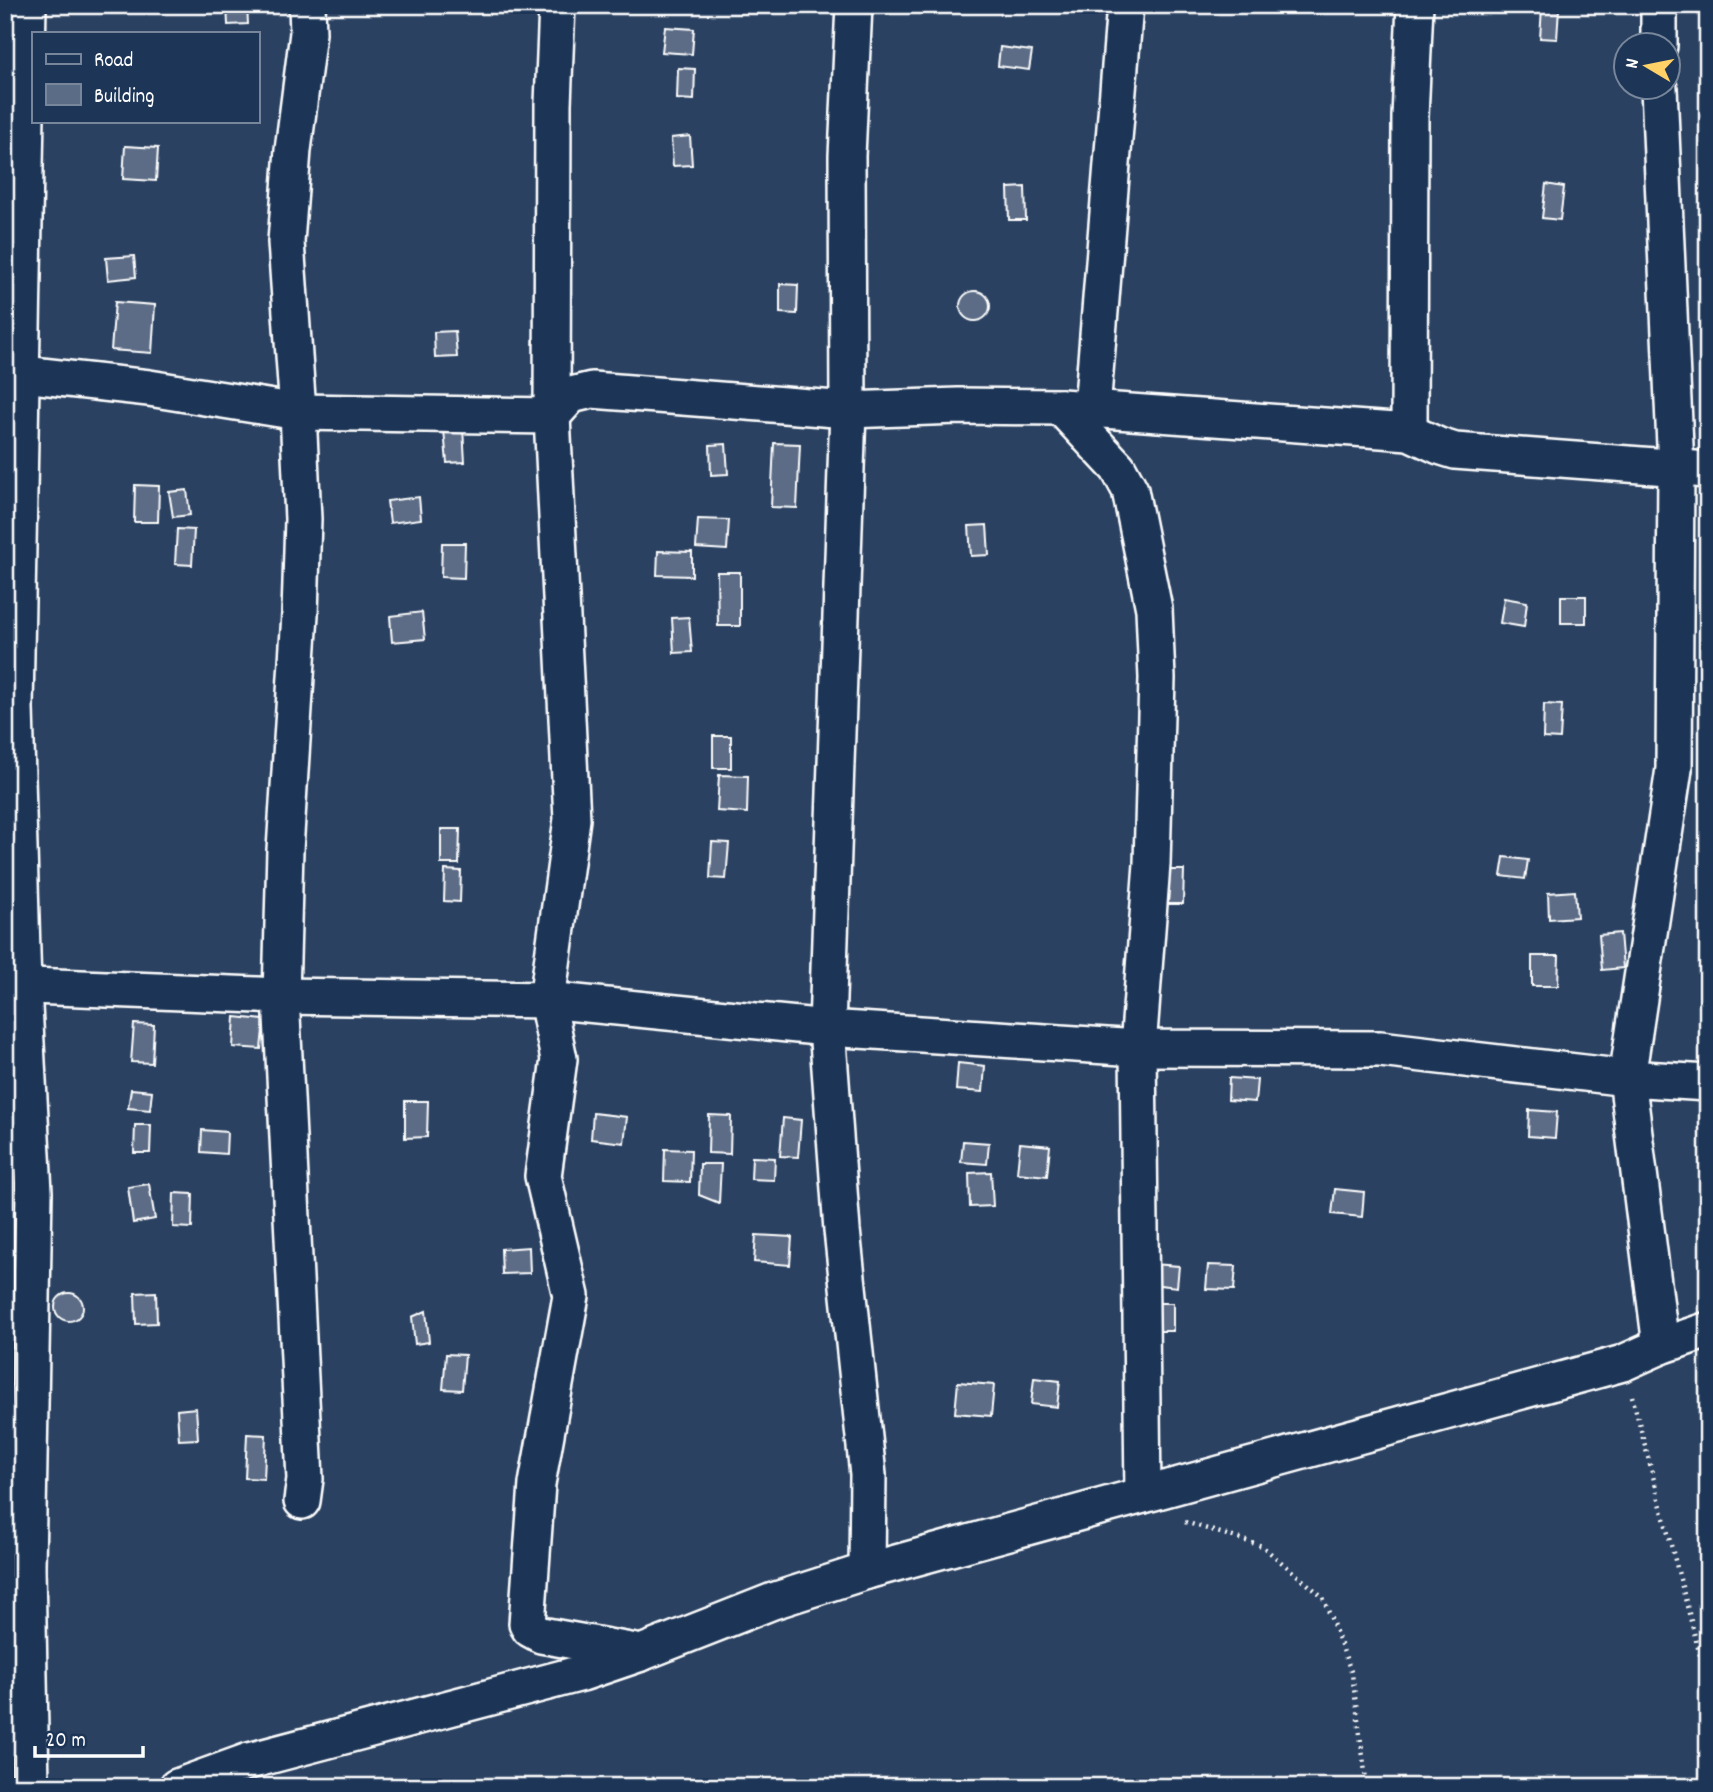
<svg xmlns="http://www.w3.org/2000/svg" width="1713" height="1792" viewBox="0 0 1713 1792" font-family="Dekko,sans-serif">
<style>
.building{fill:#5b6c86;stroke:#fff;stroke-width:2}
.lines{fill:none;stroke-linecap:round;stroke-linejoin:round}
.minor-casing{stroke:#fff;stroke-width:40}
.path{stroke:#fff;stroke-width:4.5;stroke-dasharray:2 5;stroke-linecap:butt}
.minor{stroke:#1d3557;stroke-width:35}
</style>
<rect width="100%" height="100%" fill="#2a4161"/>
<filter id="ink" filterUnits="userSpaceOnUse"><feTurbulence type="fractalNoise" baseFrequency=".0143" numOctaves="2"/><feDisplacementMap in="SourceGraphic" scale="14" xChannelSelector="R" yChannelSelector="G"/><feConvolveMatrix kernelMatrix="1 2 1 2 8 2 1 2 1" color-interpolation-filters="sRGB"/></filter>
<g filter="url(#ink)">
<g class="building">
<path d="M227,5H247L248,24L228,25Z"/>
<path d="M1542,8H1559L1557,39L1540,38Z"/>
<path d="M665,27L694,29L692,54L662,52Z"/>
<path d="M1000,47L1032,51L1029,70L998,66Z"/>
<path d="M678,68L695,69L694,100L677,99Z"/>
<path d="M690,136L692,165L673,166L671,138Z"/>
<path d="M125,146L158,148L156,181L123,179Z"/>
<path d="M1546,184L1564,187L1560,220L1542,218Z"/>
<path d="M1025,187L1026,220H1009L1008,188Z"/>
<path d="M134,256L136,277L108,280L106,258Z"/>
<path d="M780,284L798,285L797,314L780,313Z"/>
<circle cx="975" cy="306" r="15"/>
<path d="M115,302L155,305L152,353L111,350Z"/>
<path d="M455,331L457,357L435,358L434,332Z"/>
<path d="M463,428L465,462L447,463L444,430Z"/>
<path d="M774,443L800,444L797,508L771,507Z"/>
<path d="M726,444L728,474L711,475L710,445Z"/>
<path d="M135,485L159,486L158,522H134Z"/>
<path d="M187,490L190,515L173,517L169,492Z"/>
<path d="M419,497L421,519L390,523L387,501Z"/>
<path d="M698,519L729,520L727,550L696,548Z"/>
<path d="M987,525L989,555L971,556L969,526Z"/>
<path d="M177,529L194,530L192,565L175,564Z"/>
<path d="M442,543H465L464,578L441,577Z"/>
<path d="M658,551L692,552V576L657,575Z"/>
<path d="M717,572H740V626H718Z"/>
<rect x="1561" y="596" width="25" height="27"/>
<path d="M1504,598L1527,602L1524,627L1500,623Z"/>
<path d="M422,612L425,639L392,642L390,616Z"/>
<path d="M689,617L692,652L674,653L672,618Z"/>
<path d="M1544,704L1562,705L1560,739L1543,738Z"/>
<rect x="713" y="736" width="18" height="32"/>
<path d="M719,775L748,776L747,813L717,811Z"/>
<path d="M441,829H460L459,864H441Z"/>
<path d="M712,842L729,843L726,879L710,878Z"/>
<path d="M1504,857L1528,860L1525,879L1501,876Z"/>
<path d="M445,870L461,871L460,902L444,901Z"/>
<path d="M1167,870H1184L1183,904H1167Z"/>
<path d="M1575,891L1577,917L1549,919L1548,893Z"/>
<path d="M1706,901H1708V937L1703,936Z"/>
<path d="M1620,933L1623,968L1602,970L1599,935Z"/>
<path d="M1532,956H1559L1558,986H1532Z"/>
<path d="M235,1017L264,1020L261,1049L233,1047Z"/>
<path d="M134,1024L154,1025L152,1063L131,1062Z"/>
<path d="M958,1063L985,1066L983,1092L956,1090Z"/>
<path d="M1229,1078L1257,1080L1255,1102L1228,1100Z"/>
<path d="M131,1089L152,1091L150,1110L128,1108Z"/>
<path d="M405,1101H428L427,1137L405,1138Z"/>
<path d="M1529,1110L1557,1112L1555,1138L1528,1136Z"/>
<path d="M593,1113L627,1117L624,1143L591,1139Z"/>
<path d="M709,1115L731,1116L730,1154L708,1153Z"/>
<path d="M783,1118L801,1120L798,1157L780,1156Z"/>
<path d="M135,1125H151L150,1153H134Z"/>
<path d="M202,1130L227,1132L226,1154L201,1152Z"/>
<path d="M963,1141L989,1143L987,1164L961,1162Z"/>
<path d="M1020,1143L1050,1146L1047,1176L1017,1173Z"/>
<path d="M665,1149L691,1150L690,1182L664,1181Z"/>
<path d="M1704,1152H1708V1175H1703Z"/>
<path d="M752,1157L775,1158L774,1180L751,1179Z"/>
<path d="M700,1164H721L719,1203L699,1195Z"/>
<path d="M991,1172L993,1206L970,1207L969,1173Z"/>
<path d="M149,1184L155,1219L133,1223L128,1187Z"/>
<path d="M1335,1189L1364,1192L1362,1217L1332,1214Z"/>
<path d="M174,1193L193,1194L192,1228L173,1227Z"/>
<path d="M756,1235L792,1237L790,1265L754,1262Z"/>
<path d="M529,1247L530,1273L502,1274L501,1249Z"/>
<path d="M1153,1264L1179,1266L1177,1287L1151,1284Z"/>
<path d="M1208,1265L1236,1266L1234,1290L1206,1289Z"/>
<path d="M156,1292L157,1323L136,1324L135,1293Z"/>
<circle cx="69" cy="1307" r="14"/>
<rect x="1150" y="1303" width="23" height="28"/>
<path d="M426,1311L429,1342L415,1344L412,1317Z"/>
<path d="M446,1354L465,1355L462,1390L443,1389Z"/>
<path d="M1034,1378L1060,1381L1057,1407L1031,1404Z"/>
<path d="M958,1382L994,1385L991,1416L955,1413Z"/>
<path d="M196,1408L198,1439L179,1440L177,1410Z"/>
<path d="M247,1434L266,1435L264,1479L245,1478Z"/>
</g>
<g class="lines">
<g class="minor-casing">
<g id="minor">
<path d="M28,5L15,708L23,987L34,1192L27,1566L31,1787"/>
<path d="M557,5L553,104L552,416L572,819L547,1000L559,1059L543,1176L571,1296L537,1484L527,1624L530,1629L541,1635L641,1653"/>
<path d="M854,5L847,156L848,410L827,1028L842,1230L868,1475L867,1571"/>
<path d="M1659,5V46"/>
<path d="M1659,88L1676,468L1674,769L1627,1078L1661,1346"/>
<path d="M5,372L149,388L298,412L552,416L571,395L592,390L848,410L958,406L1061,407L1409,432L1439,446L1455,451L1708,470"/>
<path d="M1061,407L1118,468L1130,490L1154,609L1157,678L1152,864L1138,1048L1143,1495"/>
<path d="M1092,409L1125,5"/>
<path d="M1409,432L1410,117L1415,5"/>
<path d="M5,985L281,996L547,1000L827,1028L1138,1048L1380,1049L1627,1078L1708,1083"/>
<path d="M302,1501L305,1479L281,996L285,850L300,614L303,519L298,412L286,242L293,150L308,33L307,5"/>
<path d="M177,1787L249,1761L582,1673L641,1653L773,1601L867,1571L1623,1363L1661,1346L1708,1330"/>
</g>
</g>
<g class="path">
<path d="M1632,1396L1708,1686"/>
<path d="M1185,1522L1262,1546L1323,1597L1352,1674L1367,1787"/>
</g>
<use href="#minor" class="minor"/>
</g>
</g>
<rect width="1713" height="1792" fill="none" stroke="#1d3557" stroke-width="28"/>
<rect x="14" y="14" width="1685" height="1764" fill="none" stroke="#fff" stroke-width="2.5" filter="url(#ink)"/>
<rect x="32" y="32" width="228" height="91" fill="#1d3557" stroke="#77869a" stroke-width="2"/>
<rect x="46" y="54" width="35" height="10" fill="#1d3557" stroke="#77869a" stroke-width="2"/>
<text x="94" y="66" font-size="21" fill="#ffffff">Road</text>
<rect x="46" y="84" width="35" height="21" fill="#5b6c86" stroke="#77869a" stroke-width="2"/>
<text x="94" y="102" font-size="21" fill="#ffffff">Building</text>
<g transform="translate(1647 66) rotate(280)"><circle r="33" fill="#1d3557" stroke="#77869a" stroke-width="2"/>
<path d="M0-5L12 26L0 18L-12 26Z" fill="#ffd166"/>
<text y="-10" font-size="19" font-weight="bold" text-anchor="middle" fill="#ffffff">N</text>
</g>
<path d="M35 1746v10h108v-10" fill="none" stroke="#ffffff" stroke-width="3.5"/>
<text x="46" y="1746" font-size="21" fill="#ffffff" stroke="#1d3557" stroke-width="5" paint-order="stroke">20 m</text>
</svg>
